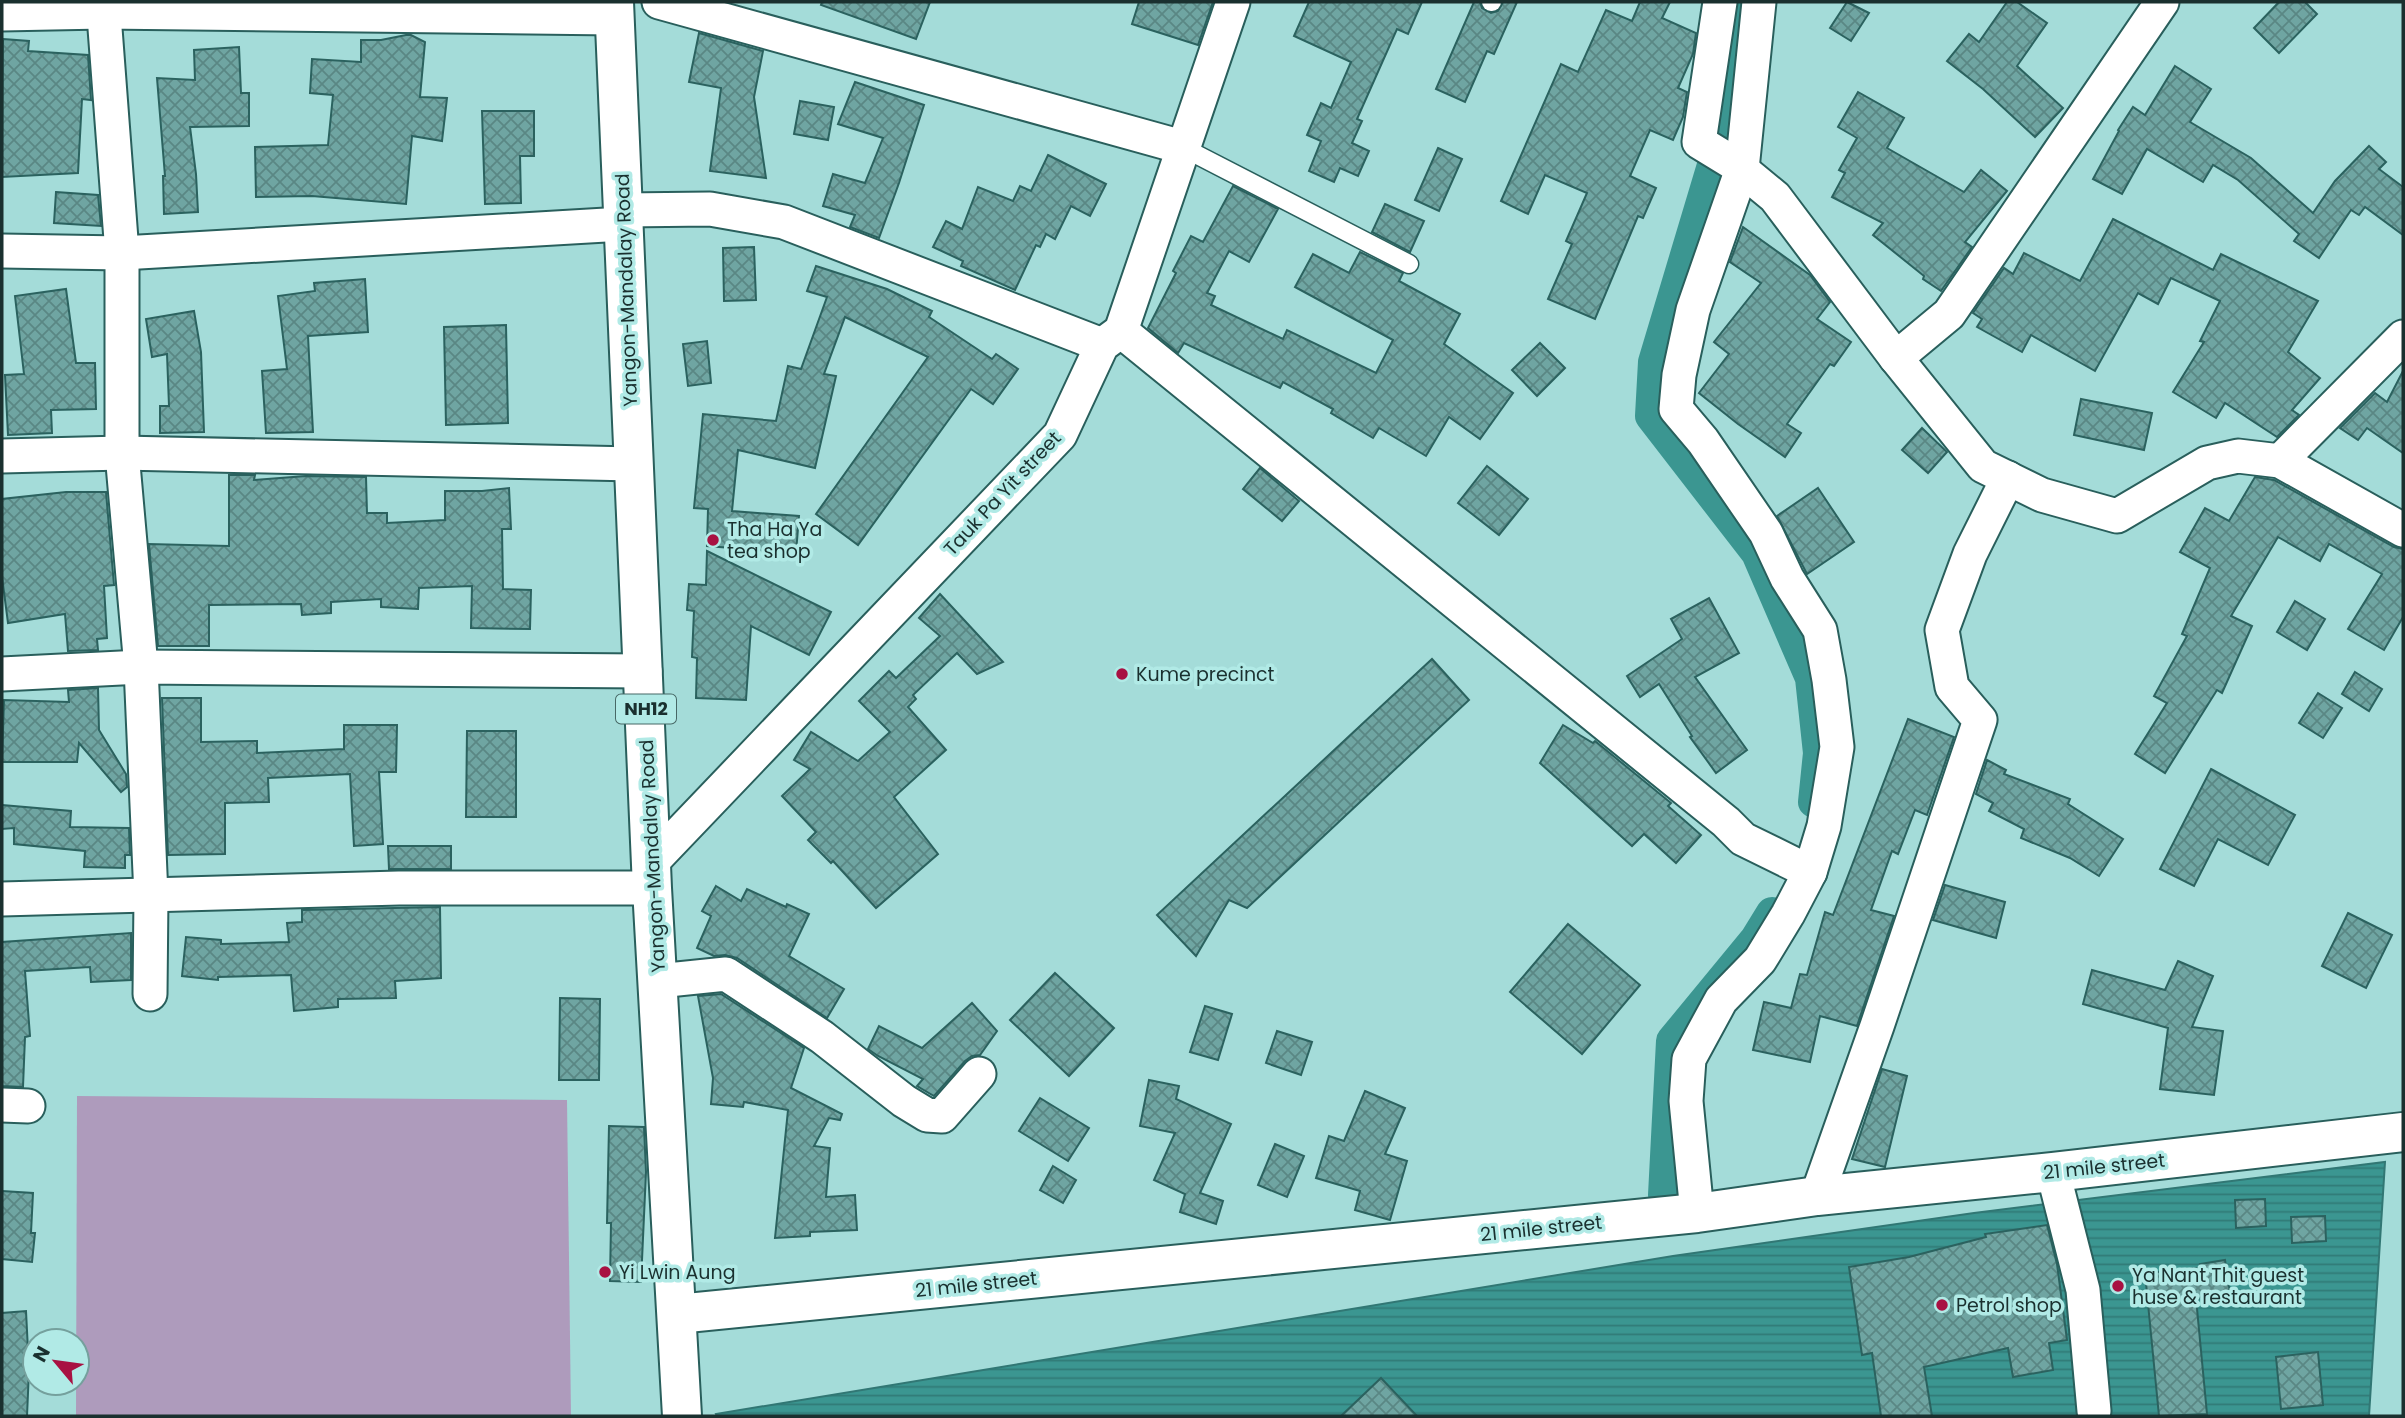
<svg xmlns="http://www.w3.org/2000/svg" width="2405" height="1418" viewBox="0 0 2405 1418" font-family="Poppins,sans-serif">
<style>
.garden{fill:#ae9bbc}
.water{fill:url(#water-rules);stroke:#317774;stroke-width:2}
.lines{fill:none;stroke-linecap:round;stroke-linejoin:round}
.canal{stroke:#3b9691;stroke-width:32}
.building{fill:url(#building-cross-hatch);stroke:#2b625f;stroke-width:2}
.lane-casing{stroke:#295f5c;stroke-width:21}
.street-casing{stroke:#295f5c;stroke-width:37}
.secondary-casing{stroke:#295f5c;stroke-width:42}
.highway-casing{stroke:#295f5c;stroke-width:42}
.lane{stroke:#fff;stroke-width:18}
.street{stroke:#fff;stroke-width:33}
.secondary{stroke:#fff;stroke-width:38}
.highway{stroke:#fff;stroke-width:38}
.poi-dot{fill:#a81142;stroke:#b1eae6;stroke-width:2.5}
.labels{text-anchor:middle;stroke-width:7;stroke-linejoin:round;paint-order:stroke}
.shield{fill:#b1eae6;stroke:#476866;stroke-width:2}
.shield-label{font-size:18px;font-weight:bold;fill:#1a302f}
.street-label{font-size:19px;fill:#1a302f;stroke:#b1eae6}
.poi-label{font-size:19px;fill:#1a302f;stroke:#b1eae6;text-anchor:start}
</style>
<defs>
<pattern id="water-rules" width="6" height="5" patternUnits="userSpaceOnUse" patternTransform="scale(1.75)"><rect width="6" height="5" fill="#3b9691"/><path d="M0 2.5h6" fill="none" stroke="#317b77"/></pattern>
<pattern id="building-cross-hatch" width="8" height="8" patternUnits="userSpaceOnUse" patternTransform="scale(1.75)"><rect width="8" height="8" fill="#6fa5a2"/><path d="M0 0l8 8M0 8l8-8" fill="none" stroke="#5a8784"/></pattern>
</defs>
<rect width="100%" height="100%" fill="#a4dcd9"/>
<path class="garden" d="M77,1096L567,1100L571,1416H76Z"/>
<path class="water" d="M2385,1162L2369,1416H717L716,1414L1673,1256L1974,1213Z"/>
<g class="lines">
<g class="canal">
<path d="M1739,2L1725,125L1654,362L1651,416L1757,553L1811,678L1819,753L1814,802"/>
<path d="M1664,1195L1672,1041L1756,939L1772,913"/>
</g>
</g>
<g class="building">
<path d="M822,2H930L916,39L821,5Z"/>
<path d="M1139,2H1213L1198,45L1132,24Z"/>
<path d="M1309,2H1422L1408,34L1397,29L1357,119L1362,121L1352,143L1369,151L1358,176L1340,168L1334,182L1309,171L1321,141L1307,135L1321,103L1331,108L1351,62L1294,36Z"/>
<path d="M1474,2H1480L1482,8L1491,13L1498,11L1503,2H1517L1494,54L1487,51L1465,102L1436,89Z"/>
<path d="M1640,2H1670L1662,18L1696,33L1693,54L1678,88L1687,92L1683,117L1673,140L1650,130L1630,176L1656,188L1643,218L1638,216L1595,319L1548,299L1572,244L1566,241L1587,193L1545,175L1528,214L1501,201L1561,64L1578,72L1606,10L1632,21Z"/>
<path d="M1847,2L1869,13L1851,41L1830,28Z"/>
<path d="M2007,2H2017L2047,23L2017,66L2063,108L2035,137L1983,89L1947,61L1969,34L1979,42Z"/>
<path d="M2279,2H2305L2317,14L2279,53L2254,28Z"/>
<path d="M699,33L763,51L754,97L766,178L710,171L721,88L689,82Z"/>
<path d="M406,35H411L425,42L420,97L447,98L442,141L412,136L406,204L312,196L256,197L255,147L328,145L333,95L310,93L312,59L361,62V40H381Z"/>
<path d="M3,39L29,41L28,51L88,55L91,100L82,99L78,173L2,177Z"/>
<path d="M239,47L241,93H249V126L190,127L196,174L198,212L164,214L163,176H165L157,78L195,80L194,50Z"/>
<path d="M2175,66L2211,89L2190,122L2251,158L2313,213L2335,181L2369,146L2386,162L2379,169L2403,187V235L2365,207L2359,215L2351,210L2319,258L2294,241L2299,234L2238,180L2213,165L2203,182L2147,149L2122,194L2093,179L2119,131L2118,130L2133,107L2145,115Z"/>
<path d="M855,82L924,105L899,183L879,238L850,227L855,215L823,206L833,174L865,183L883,138L838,124Z"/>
<path d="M1858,92L1904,118L1887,148L1964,192L1981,170L2007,191L1965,242L1972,247L1941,291L1923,279L1924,276L1873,235L1883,223L1832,197L1845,173L1839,170L1857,138L1838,127Z"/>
<path d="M800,101L834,107L828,140L794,134Z"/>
<path d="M482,111H534V156H520L521,203L485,204Z"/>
<path d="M1438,148L1462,159L1439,211L1415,200Z"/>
<path d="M1048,155L1106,184L1090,216L1071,206L1055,239L1046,234L1040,247L1036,245L1015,290L961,266L963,261L933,247L946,221L962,229L978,187L1013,201L1020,186L1031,191Z"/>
<path d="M1233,186L1278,209L1249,262L1229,251L1207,293L1215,296L1211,305L1283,339L1287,330L1376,373L1393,340L1295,287L1313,254L1349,273L1360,252L1403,273L1399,281L1460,314L1444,344L1513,393L1480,439L1449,417L1426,456L1379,428L1373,438L1331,413L1333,409L1283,382L1280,388L1184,343L1178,353L1148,328L1176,273L1173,271L1191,236L1203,242Z"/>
<path d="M56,192L98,195L101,226L54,223Z"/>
<path d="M1385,204L1424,221L1410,252L1372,232Z"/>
<path d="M2113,219L2213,270L2221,254L2318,301L2288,352L2320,378L2292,410L2299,415L2277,437L2225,403L2216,418L2173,392L2204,342L2200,341L2220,301L2171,278L2158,304L2138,293L2095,371L2031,335L2022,352L1977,327L1982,319L1973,313L2004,268L2013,274L2024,253L2080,281Z"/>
<path d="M1743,227L1810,275L1830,302L1817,319L1851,342L1834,366L1830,364L1787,424L1801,433L1785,457L1738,424L1699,393L1729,354L1714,342L1761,283L1730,262Z"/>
<path d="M754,247L756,300L724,301L723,248Z"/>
<path d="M816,266L887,289L932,311L929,317L992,359L996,354L1018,369L993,404L971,389L858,545L816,514L928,357L845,317L824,374L836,376L815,468L738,450L732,511L799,516L796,553L707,546L708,509L694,508L703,414L776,421L788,366L801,369L827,297L807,291Z"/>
<path d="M365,279L368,332L308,336L313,432L266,433L262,371L287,369L278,296L315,291L314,283Z"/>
<path d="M66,289L76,363H95L96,409L51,410L52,433L8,435L5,375L24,374L15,296Z"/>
<path d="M194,311L201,352L204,432L160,433V406H169L167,354L152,357L146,319Z"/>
<path d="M506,325L508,423L446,425L444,327Z"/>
<path d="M707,341L711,383L688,386L683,344Z"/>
<path d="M1540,343L1565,368L1537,396L1512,370Z"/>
<path d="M2403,371V453L2367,428L2358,440L2340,428L2375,393L2387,402Z"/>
<path d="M2081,399L2152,413L2144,450L2074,435Z"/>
<path d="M1922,428L1947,452L1928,473L1902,450Z"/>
<path d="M1487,466L1528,499L1499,535L1458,503Z"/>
<path d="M1260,468L1299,501L1282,521L1243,489Z"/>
<path d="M229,475H255L254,480L306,476L366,477L367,513H387V523L445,520V491H482L509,488L511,529H502L503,589L531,590L530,629L471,628L472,586L419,588L418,609L381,607V599L331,602V613L302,615L301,604L209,605V646H158L149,544L229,546Z"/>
<path d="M2255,477L2274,480L2394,547L2403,549V617L2384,650L2348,629L2382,574L2329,544L2320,561L2278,537L2231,616L2252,626L2222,693L2217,690L2165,773L2135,754L2167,703L2154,696L2187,636L2182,634L2210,568L2180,552L2205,508L2229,521Z"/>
<path d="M1818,488L1854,542L1807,574L1777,516Z"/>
<path d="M66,492H106L114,585L104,586L107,638L97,639L98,650L68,651L65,614L8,623L2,577V499Z"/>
<path d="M707,551L831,612L809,655L751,626L746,700L696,698L697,658L692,657L694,611L687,610L689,584L706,585Z"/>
<path d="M940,594L1003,662L977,674L957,653L913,695L916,699L908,707L946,750L894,797L938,854L876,908L833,861L831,863L808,840L816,832L782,796L810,769L794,760L811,732L858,761L890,732L859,701L889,671L896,678L940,636L919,618Z"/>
<path d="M1709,598L1739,653L1695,677L1747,750L1716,773L1690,737L1692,736L1659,684L1640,697L1627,676L1682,639L1671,619Z"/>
<path d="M2295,601L2325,619L2307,650L2277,632Z"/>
<path d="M1432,659L1469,700L1247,908L1229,900L1196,956L1157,915Z"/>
<path d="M2355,672L2382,689L2369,711L2342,694Z"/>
<path d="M98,688L99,730L126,774L127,787L121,792L79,743L77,762H2L4,700L69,702L68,690Z"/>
<path d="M2318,693L2342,708L2323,738L2299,723Z"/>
<path d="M162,698H201V742L257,741V753L344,749V725H397L396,772H379L383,844L354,846L350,774L268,778L269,802L225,803V854L168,855Z"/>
<path d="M1908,719L1954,737L1927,815L1915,810L1898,854L1892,851L1871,910L1894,916L1857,1026L1820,1016L1810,1062L1753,1050L1764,1002L1791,1008L1800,974L1807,975L1825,912L1833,915Z"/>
<path d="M1563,725L1593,743L1595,741L1671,803L1668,806L1701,835L1676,863L1644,834L1632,846L1540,763Z"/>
<path d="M467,731H516V817H466Z"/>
<path d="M1987,760L2006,770L2004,774L2070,799L2068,804L2123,839L2099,876L2070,858L2021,838L2024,829L1989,811L1993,803L1976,794Z"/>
<path d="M2211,769L2295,815L2268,865L2218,839L2194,886L2160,869Z"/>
<path d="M2,805L71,811L70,827L129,828L130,855H125V868L84,867L85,851L14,844V828L2,829Z"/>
<path d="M388,846H451V869H389Z"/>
<path d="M1945,885L2005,902L1996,938L1933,920Z"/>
<path d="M716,886L741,901L747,889L786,907L787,904L809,914L789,956L844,989L827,1018L737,958L725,955L714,956L697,948L711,916L702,911Z"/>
<path d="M440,907L441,978L395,981L396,998L338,999V1007L294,1011L291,975L218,977V980L182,976L186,937L221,940V944L289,942L287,923L302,922V910Z"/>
<path d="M2348,913L2392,935L2366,988L2322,966Z"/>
<path d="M1568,924L1640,985L1582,1054L1510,992Z"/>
<path d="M131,933V980L91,982L90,967L25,971L30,1036L25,1037L23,1087L2,1086V942Z"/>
<path d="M2178,961L2213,976L2192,1027L2223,1031L2214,1095L2160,1089L2168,1028L2083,1004L2092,970L2165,990Z"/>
<path d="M1055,973L1114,1028L1069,1076L1010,1020Z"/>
<path d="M721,994L804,1048L791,1088L842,1114L840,1120L829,1118L814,1146L830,1148L826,1197L855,1195L857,1230L810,1232V1236L775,1238L788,1110L744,1102L743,1107L711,1104L713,1078L698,996Z"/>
<path d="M560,998L600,999L599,1080H559Z"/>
<path d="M972,1003L997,1031L980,1055L972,1056L965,1061L934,1096L917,1086L923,1079L878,1056L868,1049L879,1026L922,1048Z"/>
<path d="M1205,1006L1232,1014L1218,1060L1190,1052Z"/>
<path d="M1277,1031L1312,1042L1301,1075L1266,1063Z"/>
<path d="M1882,1069L1907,1076L1885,1167L1852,1159Z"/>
<path d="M1149,1080L1179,1086L1176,1099L1231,1124L1200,1193L1223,1201L1216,1224L1180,1212L1185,1194L1154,1180L1175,1133L1140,1126Z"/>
<path d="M1365,1091L1405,1108L1385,1154L1407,1161L1390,1220L1355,1210L1360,1191L1316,1178L1329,1136L1344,1141Z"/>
<path d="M1040,1098L1089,1128L1068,1161L1019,1131Z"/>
<path d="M609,1126L644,1127L646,1172L641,1282L610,1281L611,1223H607Z"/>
<path d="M1275,1144L1304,1156L1287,1197L1258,1185Z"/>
<path d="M1053,1166L1076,1180L1063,1203L1040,1190Z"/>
<path d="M2,1191L33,1193L31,1233H35L32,1262L2,1259Z"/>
<path d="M2265,1199L2266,1226L2236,1228L2235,1200Z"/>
<path d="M2325,1216L2326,1241L2292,1243L2291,1217Z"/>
<path d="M2047,1225L2057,1264L2067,1340L2049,1343L2053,1370L2013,1377L2008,1348L1924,1367L1932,1416H1881L1872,1353L1862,1355L1849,1267L1909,1257L1986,1237L1985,1234Z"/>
<path d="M2225,1260L2230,1293L2196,1298L2207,1414L2159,1416L2145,1273L2201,1268L2200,1264Z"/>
<path d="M26,1311L29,1370L27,1416H2V1313Z"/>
<path d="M2318,1352L2323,1405L2281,1409L2276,1357Z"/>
<path d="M1381,1378L1417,1416H1341Z"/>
</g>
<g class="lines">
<g class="lane-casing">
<g id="lane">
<path d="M1491,2H1492"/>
<path d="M1182,147L1409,264"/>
</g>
</g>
<g class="street-casing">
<g id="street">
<path d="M103,2L122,253V453L141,667L151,896L150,994"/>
<path d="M659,2L1182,147"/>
<path d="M1720,2L1699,142L1735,164L1775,197L1896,358L1983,466L2042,495L2117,516L2207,463L2238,456L2280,461L2403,530"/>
<path d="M2,14L103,12L615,18"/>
<path d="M623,210L710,209L784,222L1102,345"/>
<path d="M2,251L122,253L623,224"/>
<path d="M1121,331L1726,822L1743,839L1810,872"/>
<path d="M1896,358L1949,314L2162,2"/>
<path d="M2,456L122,453L634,464"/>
<path d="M2280,461L2403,337"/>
<path d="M2,674L141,667L645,671"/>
<path d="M651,863L1060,435L1102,345L1121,331L1233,2"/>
<path d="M2,899L399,888H652"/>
<path d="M658,981L726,974L822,1037L904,1101L927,1115L942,1116L979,1074"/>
<path d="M2,1105L28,1106"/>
<path d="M2053,1172L2083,1290L2094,1411"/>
<path d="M1817,1196L1877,1026L1980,720L1952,687L1942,630L1970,554L2008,478"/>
<path d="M1697,1213L1686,1101L1689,1059L1721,1000L1760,960L1788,914L1810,872L1824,826L1837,747L1829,680L1820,630L1787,578L1766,533L1703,441L1676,409L1679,375L1693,310L1742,169L1759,2"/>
</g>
</g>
<g class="secondary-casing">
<path id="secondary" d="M677,1314L1697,1213L1817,1196L2053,1172L2403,1132"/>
</g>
<g class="highway-casing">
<path id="highway" d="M614,2L652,888L682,1416"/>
</g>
<use href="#lane" class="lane"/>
<use href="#street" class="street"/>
<use href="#secondary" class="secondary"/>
<use href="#highway" class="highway"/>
</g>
<g class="poi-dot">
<circle cx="713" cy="540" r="7"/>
<circle cx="1122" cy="674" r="7"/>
<circle cx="605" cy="1272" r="7"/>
<circle cx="2118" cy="1286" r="7"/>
<circle cx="1942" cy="1305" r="7"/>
</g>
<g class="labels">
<rect class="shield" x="616" y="694.5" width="60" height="29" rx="5"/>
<g class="shield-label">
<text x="646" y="715">NH12</text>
</g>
<g class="street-label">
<text transform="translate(626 290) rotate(-92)" y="7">Yangon-Mandalay Road</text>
<text transform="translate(1002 493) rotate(-47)" y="7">Tauk Pa Yit street</text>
<text transform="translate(652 856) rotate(-93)" y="7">Yangon-Mandalay Road</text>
<text transform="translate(2104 1166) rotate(-6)" y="7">21 mile street</text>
<text transform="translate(1541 1228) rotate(-6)" y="7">21 mile street</text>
<text transform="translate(976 1284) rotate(-6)" y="7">21 mile street</text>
</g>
<g class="poi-label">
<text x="727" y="536">Tha Ha Ya<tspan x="727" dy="22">tea shop</tspan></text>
<text x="1136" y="681">Kume precinct</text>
<text x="619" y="1279">Yi Lwin Aung</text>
<text x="2132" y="1282">Ya Nant Thit guest<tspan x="2132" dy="22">huse &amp; restaurant</tspan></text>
<text x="1956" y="1312">Petrol shop</text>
</g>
</g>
<rect width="2405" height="1418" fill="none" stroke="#1a302f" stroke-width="7"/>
<g transform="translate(56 1362) rotate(299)"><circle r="33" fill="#b1eae6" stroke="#75a09d" stroke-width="2"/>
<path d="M0-5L12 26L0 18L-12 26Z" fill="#a81142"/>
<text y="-10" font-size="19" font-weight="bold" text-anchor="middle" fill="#1a302f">N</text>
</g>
</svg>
